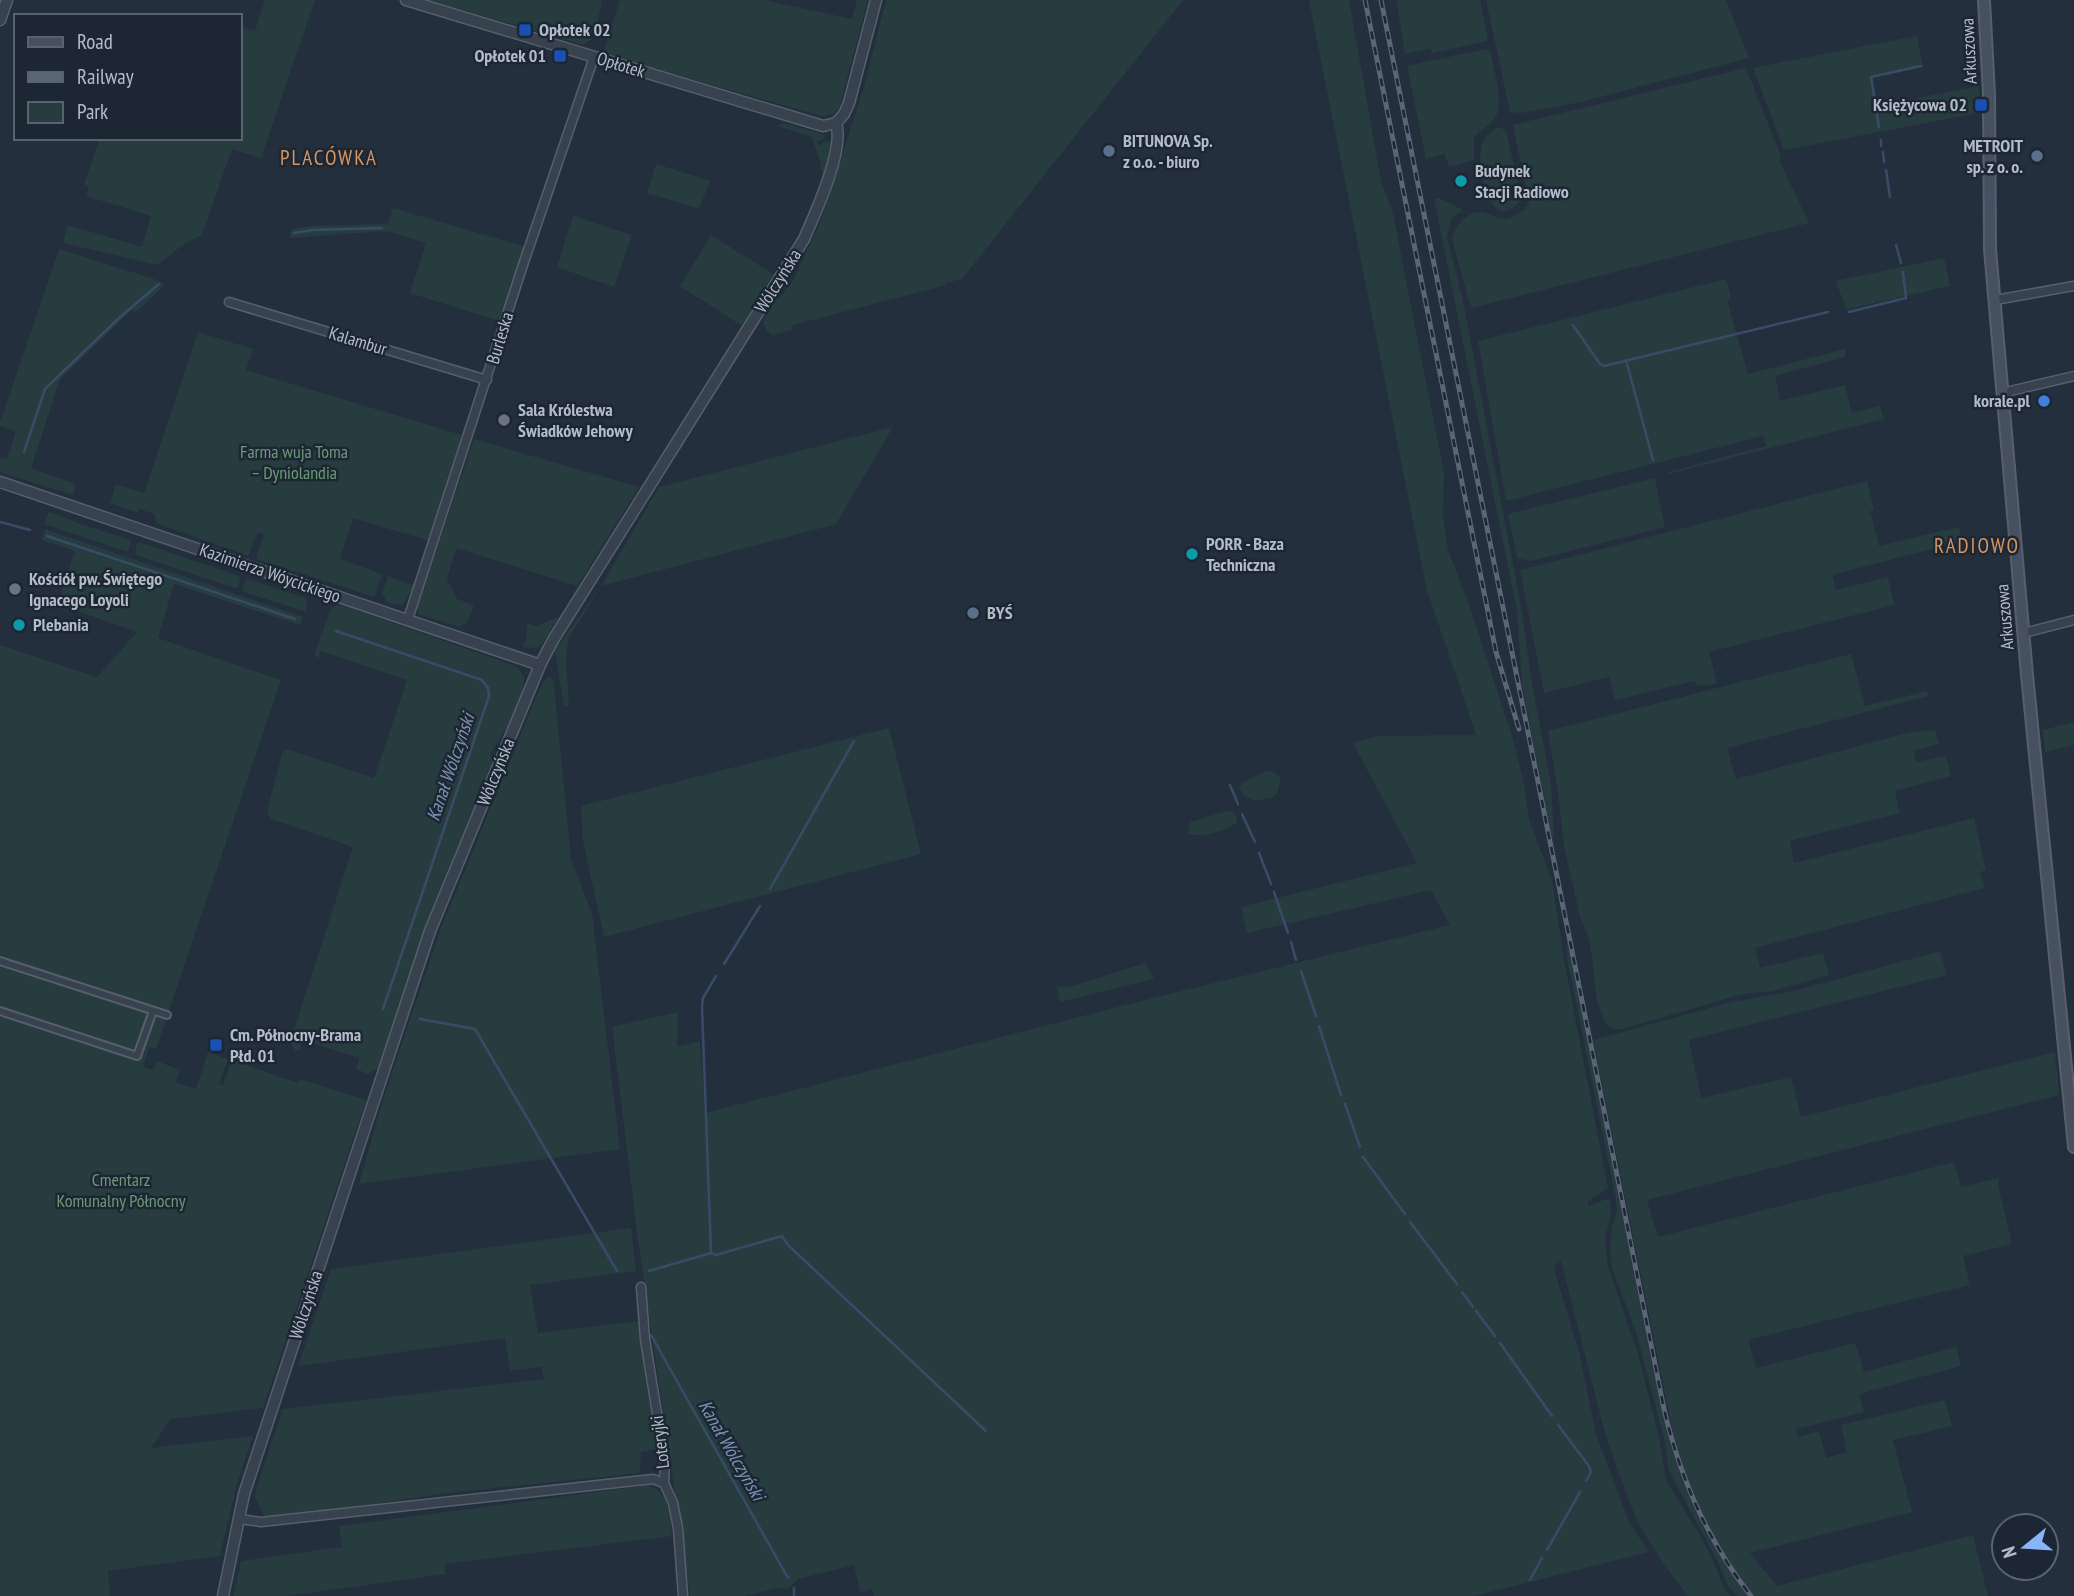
<svg xmlns="http://www.w3.org/2000/svg" width="2074" height="1596" viewBox="0 0 2074 1596" font-family="'PT Sans Narrow',sans-serif">
<style>
.green{fill:#263c3f}
.lines{fill:none;stroke-linecap:round;stroke-linejoin:round}
.stream{stroke:#394c67;stroke-width:2.5}
.pedestrian-casing{stroke:#565f6c;stroke-width:10}
.minor-casing{stroke:#565f6c;stroke-width:11}
.tertiary-casing{stroke:#565f6c;stroke-width:13}
.secondary-casing{stroke:#565f6c;stroke-width:14}
.pedestrian{stroke:#38414e;stroke-width:6}
.minor{stroke:#38414e;stroke-width:8}
.tertiary{stroke:#38414e;stroke-width:10}
.secondary{stroke:#465061;stroke-width:10}
.rail-casing{stroke:#5a6575;stroke-width:5}
.rail{stroke:#1d2633;stroke-width:2.5;stroke-dasharray:8;stroke-linecap:butt}
.transit-dot{fill:#1a4fb4;stroke:#1d2633;stroke-width:2.5}
.service-dot{fill:#5c6f8a;stroke:#1d2633;stroke-width:2.5}
.culture-dot{fill:#0f9aa8;stroke:#1d2633;stroke-width:2.5}
.shop-dot{fill:#3f7fe0;stroke:#1d2633;stroke-width:2.5}
.worship-dot{fill:#6b7280;stroke:#1d2633;stroke-width:2.5}
.labels{text-anchor:middle;stroke-width:5;stroke-linejoin:round;paint-order:stroke}
.poi-label{font-size:18px;font-weight:bold;fill:#b4bcc9;stroke:#1d2633;text-anchor:start}
.street-label{font-size:18px;fill:#b4bcc9;stroke:#1d2633}
.park-label{font-size:18px;fill:#6b9a76;stroke:#1d2633}
.water-label{font-size:19px;font-style:italic;fill:#7c92b1;stroke:#1d2633}
.quarter-label{font-size:21px;letter-spacing:2px;fill:#d59563;stroke:#1d2633}
</style>
<rect width="100%" height="100%" fill="#242f3e"/>
<g class="green">
<path d="M265,0H315L261,158L232,149L202,235L187,242L157,265L63,243L68,225L142,247L151,216L86,196L89,187L84,184L100,138H240V26L255,31Z"/>
<path d="M429,0H602L597,26L591,40L583,45Z"/>
<path d="M620,0H764L852,19L857,0H868L839,108L833,114L822,116L603,54Z"/>
<path d="M886,0H1183L962,279L945,283L946,285L793,325L792,330L773,335C756,326 766,313 773,300L779,299L794,279L821,221L864,87Z"/>
<path d="M1309,0H1349L1381,181L1393,214L1444,473L1443,518L1448,550L1468,602L1512,736L1524,783L1529,820L1552,880L1564,960L1608,1188L1588,1201L1589,1206L1606,1199L1610,1201L1611,1214L1605,1239L1608,1266L1638,1354L1659,1437L1666,1480L1701,1537L1714,1562L1723,1587L1730,1596H1688L1664,1565L1636,1519L1617,1468L1604,1429L1561,1261L1555,1265V1272L1579,1352L1596,1434L1629,1522L1649,1552L1474,1596H874L872,1589L860,1592L854,1565L798,1579L789,1588L783,1589L780,1587L745,1596H690L637,1232L612,1027L678,1012L677,1047L700,1041L705,1113L1161,996L1450,925L1431,890L1247,933L1241,907L1417,863L1353,743L1378,736L1476,735L1427,590Z"/>
<path d="M1396,0H1480L1488,41L1432,53L1431,48L1405,54Z"/>
<path d="M1486,0H1726L1749,58L1581,102L1521,113L1510,112Z"/>
<path d="M1917,36L1923,67L1873,77L1878,106L1979,86V113L1784,150L1753,68Z"/>
<path d="M1486,49L1490,50C1493,67 1505,104 1495,118C1490,125 1480,131 1474,137V160L1449,167L1445,154L1426,159L1407,66Z"/>
<path d="M1746,68L1781,156L1780,162L1809,223L1471,308L1452,239C1455,225 1470,208 1486,213C1494,216 1499,219 1508,219L1523,211L1529,204L1513,125Z"/>
<path d="M784,123L822,134L826,138L817,142L819,146L827,140L828,143L831,142L823,177L820,161L812,137L778,126Z"/>
<path d="M1497,127L1506,130L1519,188V202L1514,207L1502,212C1485,205 1476,162 1482,144C1485,137 1491,132 1497,127Z"/>
<path d="M656,164L710,181L699,209L647,193Z"/>
<path d="M1439,198L1463,210L1451,219L1447,237L1463,301L1522,612L1532,683L1551,784L1554,836L1552,838L1522,684L1517,611L1434,199Z"/>
<path d="M393,208L526,247L502,322L410,293L426,243L386,231L289,238L292,229L312,226L388,224Z"/>
<path d="M573,216L632,235L614,287L557,267Z"/>
<path d="M711,235L773,274L742,326L680,286Z"/>
<path d="M59,249L157,280L165,285L136,312L131,311L60,379L31,468L76,484L73,495L0,472V457L7,459L16,431L0,426V423Z"/>
<path d="M1944,258L1950,286L1849,309H1846L1836,281Z"/>
<path d="M1726,279L1731,298L1727,300L1748,374L1845,349V357L1775,376L1780,401L1845,385L1852,413L1880,406L1884,419L1669,474L1668,472L1766,446L1763,436L1506,501L1478,341Z"/>
<path d="M198,332L253,349L246,370L465,436L430,541L353,518L340,559L382,574L374,597L256,559L264,534L258,532L248,556L156,523L155,514L139,509L138,513L110,503L116,484L144,493Z"/>
<path d="M893,427L836,524L601,586L568,639L566,661L569,705L564,707L555,650L601,586L659,487Z"/>
<path d="M474,439L639,487L577,586L456,548L447,579L457,599L474,605L467,622L460,627L418,614L417,605L422,588H424Z"/>
<path d="M1655,478L1665,527L1531,561L1517,558L1508,514Z"/>
<path d="M1867,481L1874,509L1870,511L1879,546L1959,527L1962,541L1832,575L1836,590L1888,577L1894,605L1709,652L1717,683L1706,686L1704,684L1697,686L1695,681L1615,700L1609,677L1544,693L1520,570Z"/>
<path d="M49,511L80,524L131,540L128,552L44,524Z"/>
<path d="M45,529L303,617L300,625L174,584L158,638L281,680L156,1049L149,1047L143,1067L153,1070L157,1061L180,1070L176,1082L196,1089L208,1052L228,1059L219,1084L223,1086L232,1060L298,1083L300,1079L366,1100L263,1408L171,1419L151,1448L253,1436L237,1483L220,1556L108,1571L110,1596H0V645L97,677L137,632L57,604L75,551L42,540Z"/>
<path d="M139,542L239,576L240,580L238,587L235,588L136,555V544Z"/>
<path d="M388,576L415,586L402,605L388,603L382,594Z"/>
<path d="M248,579L306,598L307,612L244,592L242,588L245,581Z"/>
<path d="M335,606H344L516,666L524,676C525,703 505,731 490,753L494,766L424,932L378,1068L368,1074L356,1069L359,1058L303,1040L299,1051L295,1050L290,1042L353,847L271,819L267,812L282,753L287,749L374,778L407,680L321,651L318,659L315,654L316,650L330,611Z"/>
<path d="M558,617L542,644L537,648L523,647L527,636V623L536,626Z"/>
<path d="M1851,654L1865,706L1927,691L1928,696L1727,748L1736,779L1911,732L1935,730L1939,744L1914,751L1916,762L1946,756L1951,776L1895,791L1900,813L1790,841L1794,863L1974,818L1986,870L1980,872L1985,888L1755,948L1760,968L1823,953L1829,975L1772,991L1742,994L1623,1029H1614L1606,1024L1597,1002L1590,941L1580,917L1564,846L1558,792L1548,731Z"/>
<path d="M550,676L554,682L555,694L571,859L592,914L620,1149L359,1184L384,1096L441,928L538,693L544,680Z"/>
<path d="M2074,722V745L2045,752L2043,730Z"/>
<path d="M889,728L921,854L604,937L583,841L581,806Z"/>
<path d="M1266,771L1274,772L1281,778L1278,791L1274,797L1255,801L1242,794L1239,788L1244,782Z"/>
<path d="M1227,811H1231L1236,815L1237,823C1222,831 1206,838 1189,834L1188,827L1191,822Z"/>
<path d="M1567,935L1652,1365L1670,1444L1683,1482L1707,1535L1747,1596H1737L1728,1585L1718,1562L1669,1471L1664,1438L1636,1332L1612,1268L1610,1249L1612,1226L1617,1211L1616,1199L1567,958Z"/>
<path d="M1940,951L1947,975L1689,1040L1701,1098L1791,1077L1801,1117L2055,1052L2059,1095L1647,1200L1658,1237L1954,1162L1961,1187L1999,1178L1998,1184L2012,1244L1963,1256L1970,1285L1748,1340L1756,1368L1855,1343L1864,1372L1956,1347L1961,1366L1859,1394L1864,1412L1796,1429L1798,1437L1819,1431L1826,1458L1847,1452L1841,1425L1945,1400L1952,1426L1893,1440L1912,1512L1750,1553L1777,1586L1973,1535L1988,1596H1754C1717,1551 1693,1497 1675,1442L1593,1040L1732,1002L1794,991Z"/>
<path d="M1145,963L1154,979L1060,1002L1057,987L1073,986Z"/>
<path d="M631,1228L636,1271L530,1285L538,1333L640,1321L647,1388L658,1449L641,1452L640,1473L448,1493L266,1519L255,1498L257,1486L283,1409L544,1379L541,1367L510,1371L505,1338L298,1366L331,1269Z"/>
<path d="M649,1485C672,1497 669,1513 672,1536L445,1564V1574L287,1596H233L241,1561L342,1547L339,1526Z"/>
</g>
<g class="lines">
<g class="stream">
<path d="M1879,127L1871,77L1921,66"/>
<path d="M1881,140V146"/>
<path d="M1883,152L1884,162"/>
<path d="M1886,170L1890,197"/>
<path d="M294,233L313,230L382,228"/>
<path d="M1896,245L1901,263"/>
<path d="M1849,312L1906,298L1903,272"/>
<path d="M1573,325L1600,364L1604,366L1828,312"/>
<path d="M1626,360L1653,460"/>
<path d="M24,452L45,389L119,318L159,284"/>
<path d="M0,522L30,530"/>
<path d="M47,536L295,619"/>
<path d="M336,631L482,680L488,688L489,696L383,1009"/>
<path d="M1230,785L1238,804"/>
<path d="M1242,814L1255,842"/>
<path d="M1259,853L1271,884"/>
<path d="M770,889L854,741"/>
<path d="M1274,892L1288,933"/>
<path d="M1291,942L1296,960"/>
<path d="M724,964L760,906"/>
<path d="M1301,971L1316,1016"/>
<path d="M420,1019L475,1029L617,1271"/>
<path d="M1319,1026L1341,1095"/>
<path d="M1345,1104L1360,1147"/>
<path d="M1363,1157L1405,1214"/>
<path d="M1410,1222L1457,1284"/>
<path d="M711,1252L702,1007L703,998L716,976"/>
<path d="M649,1271L711,1253L716,1255L782,1236L788,1245L986,1431"/>
<path d="M1462,1292L1473,1307"/>
<path d="M1476,1311L1495,1336"/>
<path d="M651,1335L788,1578"/>
<path d="M1500,1343L1552,1416"/>
<path d="M1558,1425L1589,1466L1591,1472L1586,1481"/>
<path d="M1547,1550L1580,1492"/>
<path d="M1530,1580L1542,1558"/>
<path d="M794,1588V1596"/>
</g>
<g class="pedestrian-casing">
<g id="pedestrian">
<path d="M0,961L167,1015"/>
<path d="M0,1011L137,1056L153,1011"/>
</g>
</g>
<g class="minor-casing">
<g id="minor">
<path d="M1995,300L2074,286"/>
<path d="M229,302L487,380"/>
<path d="M2002,393L2074,376"/>
<path d="M408,619L523,265L594,57"/>
<path d="M2024,633L2074,620"/>
<path d="M641,1287L645,1339L665,1463L664,1483L673,1503L678,1528L683,1596"/>
<path d="M239,1519L261,1522L653,1479L664,1483"/>
</g>
</g>
<g class="tertiary-casing">
<g id="tertiary">
<path d="M406,0L823,126L836,123"/>
<path d="M0,20L7,0"/>
<path d="M836,123L844,114L849,103L876,0"/>
<path d="M0,482L540,665"/>
<path d="M223,1596L244,1494L430,931L540,665L553,640L804,239C815,214 845,149 836,123"/>
</g>
</g>
<g class="secondary-casing">
<path id="secondary" d="M1984,0L1989,94L1990,249L2027,675L2074,1147"/>
</g>
<use href="#pedestrian" class="pedestrian"/>
<use href="#minor" class="minor"/>
<use href="#tertiary" class="tertiary"/>
<use href="#secondary" class="secondary"/>
<g class="rail-casing">
<g id="rail">
<path d="M1365,0L1496,652L1519,729"/>
<path d="M1381,0L1664,1409C1680,1478 1707,1540 1751,1596"/>
</g>
</g>
<use href="#rail" class="rail"/>
</g>
<g class="transit-dot">
<rect x="518" y="23" width="14" height="14" rx="3.5"/>
<rect x="553" y="49" width="14" height="14" rx="3.5"/>
<rect x="1974" y="98" width="14" height="14" rx="3.5"/>
<rect x="209" y="1038" width="14" height="14" rx="3.5"/>
</g>
<g class="service-dot">
<circle cx="1109" cy="151" r="7"/>
<circle cx="2037" cy="156" r="7"/>
<circle cx="973" cy="613" r="7"/>
</g>
<g class="culture-dot">
<circle cx="1461" cy="181" r="7"/>
<circle cx="1192" cy="554" r="7"/>
<circle cx="19" cy="625" r="7"/>
</g>
<circle class="shop-dot" cx="2044" cy="401" r="7"/>
<g class="worship-dot">
<circle cx="504" cy="420" r="7"/>
<circle cx="15" cy="589" r="7"/>
</g>
<g class="labels">
<g class="poi-label">
<text x="539" y="36">Opłotek 02</text>
<text x="546" y="62" text-anchor="end">Opłotek 01</text>
<text x="1967" y="111" text-anchor="end">Księżycowa 02</text>
<text x="1123" y="147">BITUNOVA Sp.<tspan x="1123" dy="21">z o.o. - biuro</tspan></text>
<text x="2023" y="152" text-anchor="end">METROIT<tspan x="2023" dy="21">sp. z o. o.</tspan></text>
<text x="1475" y="177">Budynek<tspan x="1475" dy="21">Stacji Radiowo</tspan></text>
<text x="2030" y="407" text-anchor="end">korale.pl</text>
<text x="518" y="416">Sala Królestwa<tspan x="518" dy="21">Świadków Jehowy</tspan></text>
<text x="1206" y="550">PORR - Baza<tspan x="1206" dy="21">Techniczna</tspan></text>
<text x="29" y="585">Kościół pw. Świętego<tspan x="29" dy="21">Ignacego Loyoli</tspan></text>
<text x="987" y="619">BYŚ</text>
<text x="33" y="631">Plebania</text>
<text x="230" y="1041">Cm. Północny-Brama<tspan x="230" dy="21">Płd. 01</tspan></text>
</g>
<g class="street-label">
<text transform="translate(1969 51) rotate(-93)" y="6">Arkuszowa</text>
<text transform="translate(621 65) rotate(17)" y="6">Opłotek</text>
<text transform="translate(778 281) rotate(-58)" y="6">Wólczyńska</text>
<text transform="translate(500 338) rotate(-73)" y="6">Burleska</text>
<text transform="translate(358 341) rotate(17)" y="6">Kalambur</text>
<text transform="translate(270 573) rotate(19)" y="6">Kazimierza Wóycickiego</text>
<text transform="translate(2005 617) rotate(-95)" y="6">Arkuszowa</text>
<text transform="translate(496 772) rotate(-68)" y="6">Wólczyńska</text>
<text transform="translate(306 1305) rotate(-72)" y="6">Wólczyńska</text>
<text transform="translate(660 1442) rotate(-97)" y="6">Loteryjki</text>
</g>
<g class="park-label">
<text x="294" y="458">Farma wuja Toma<tspan x="294" dy="21">– Dyniolandia</tspan></text>
<text x="121" y="1186">Cmentarz<tspan x="121" dy="21">Komunalny Północny</tspan></text>
</g>
<g class="water-label">
<text transform="translate(450 767) rotate(-71)" y="7">Kanał Wólczyński</text>
<text transform="translate(732 1450) rotate(60)" y="7">Kanał Wólczyński</text>
</g>
<g class="quarter-label">
<text x="329" y="165">PLACÓWKA</text>
<text x="1977" y="553">RADIOWO</text>
</g>
</g>
<rect x="14" y="14" width="228" height="126" fill="#1d2633" stroke="#59626f" stroke-width="2"/>
<rect x="28" y="37" width="35" height="10" fill="#465061" stroke="#59626f" stroke-width="2"/>
<text x="77" y="49" font-size="21" fill="#b4bcc9">Road</text>
<rect x="28" y="72" width="35" height="10" fill="#5a6575" stroke="#59626f" stroke-width="2"/>
<text x="77" y="84" font-size="21" fill="#b4bcc9">Railway</text>
<rect x="28" y="102" width="35" height="21" fill="#263c3f" stroke="#59626f" stroke-width="2"/>
<text x="77" y="119" font-size="21" fill="#b4bcc9">Park</text>
<g transform="translate(2025 1547) rotate(252)"><circle r="33" fill="#1d2633" stroke="#59626f" stroke-width="2"/>
<path d="M0-5L12 26L0 18L-12 26Z" fill="#8ab4f8"/>
<text y="-10" font-size="19" font-weight="bold" text-anchor="middle" fill="#b4bcc9">N</text>
</g>
</svg>
